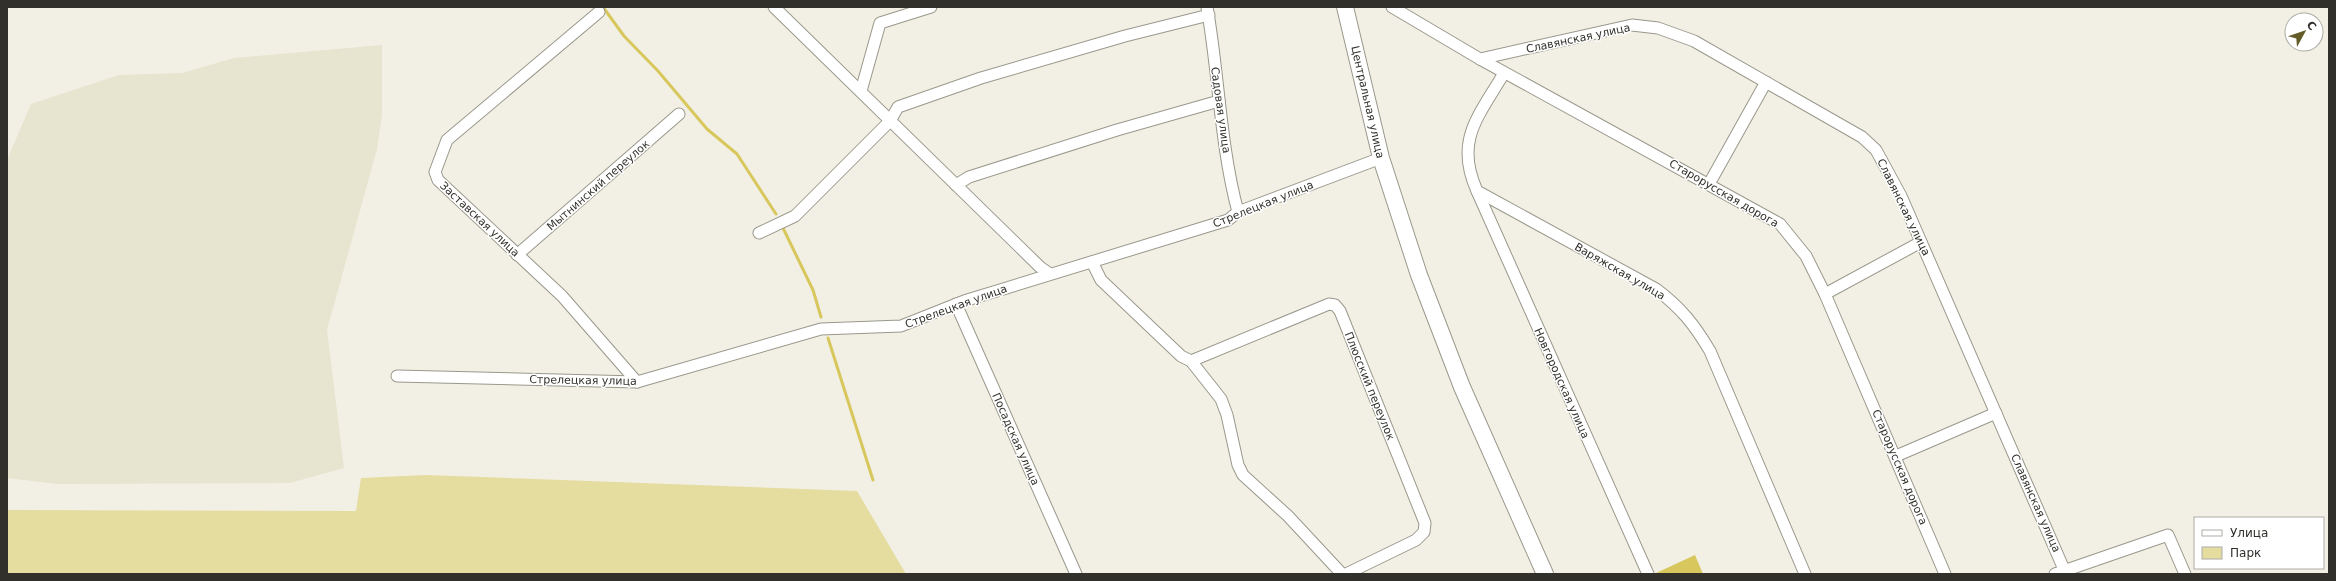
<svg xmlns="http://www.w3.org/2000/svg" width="2336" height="581" viewBox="0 0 2336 581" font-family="'DejaVu Sans',sans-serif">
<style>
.built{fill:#e7e4d0}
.green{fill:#e5dca0}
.water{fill:#d8c75d}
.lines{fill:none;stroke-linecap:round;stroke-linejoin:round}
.stream{stroke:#d8c75d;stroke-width:3}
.street-casing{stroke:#9a988c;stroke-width:13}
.secondary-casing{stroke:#9a988c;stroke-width:18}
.street{stroke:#fff;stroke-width:11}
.secondary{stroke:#fff;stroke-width:16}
.labels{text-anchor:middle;stroke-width:3;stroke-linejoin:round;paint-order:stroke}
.street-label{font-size:11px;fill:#31302b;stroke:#fff}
</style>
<rect width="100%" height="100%" fill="#f2f0e4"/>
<path class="built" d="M382,45V115L377,149L327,330L344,468L290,483L57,484L7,478V160L31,104L119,75L182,73L234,58Z"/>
<path class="green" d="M426,475L857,491L906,574H7V510L356,511L361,478Z"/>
<path class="water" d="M1695,555L1703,574H1656V573Z"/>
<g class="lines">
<g class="stream">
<path d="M603,7L624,36L658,71L707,129L737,154L776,214"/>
<path d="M783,228L813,290L821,317"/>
<path d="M828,338L873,480"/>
</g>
<g class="street-casing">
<g id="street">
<path d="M774,7L1040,267L1050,274"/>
<path d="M1207,7C1219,75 1220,145 1238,212"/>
<path d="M1392,7L1480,59L1780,224L1806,256L1825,294L1945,574"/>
<path d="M599,12L447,140L435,172L438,180L562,296L637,382"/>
<path d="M1480,59L1632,25L1658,28L1694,41L1862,137L1876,150L1901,196L2066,574"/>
<path d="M1504,73C1479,116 1454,140 1477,191L1656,289C1681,308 1694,324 1710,351L1805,574"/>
<path d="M861,91L880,23L931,7"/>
<path d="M1709,184L1766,82"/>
<path d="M956,185L969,177L1117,130L1219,101"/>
<path d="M1477,191L1648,574"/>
<path d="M759,233L795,216L890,121L898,107L981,78L1125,36L1209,15"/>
<path d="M517,255L679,114"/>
<path d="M1092,262L1101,280L1181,356L1191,361L1221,399L1227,415L1238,465L1243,475L1288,516L1342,574"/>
<path d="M1825,294L1921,242"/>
<path d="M956,304L1076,574"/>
<path d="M1191,361L1329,304L1335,305L1340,311L1425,523L1424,532L1416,540L1346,574"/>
<path d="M397,376L637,382L821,329L901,326L964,301L1228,220L1238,212L1381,158"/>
<path d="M1896,456L1996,413"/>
<path d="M2055,574L2168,535L2185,574"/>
</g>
</g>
<g class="secondary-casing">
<path id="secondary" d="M1345,7L1381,158L1419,275L1462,387L1545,574"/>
</g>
<use href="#street" class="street"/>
<use href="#secondary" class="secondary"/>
</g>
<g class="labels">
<g class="street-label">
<text transform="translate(1578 38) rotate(-12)" y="4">Славянская улица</text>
<text transform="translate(1368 102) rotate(77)" y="4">Центральная улица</text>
<text transform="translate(1221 110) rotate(82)" y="4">Садовая улица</text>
<text transform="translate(598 185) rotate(-41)" y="4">Мытнинский переулок</text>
<text transform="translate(1724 193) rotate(30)" y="4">Старорусская дорога</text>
<text transform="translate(1263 204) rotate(-22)" y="4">Стрелецкая улица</text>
<text transform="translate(1904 207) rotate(64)" y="4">Славянская улица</text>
<text transform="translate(480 219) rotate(43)" y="4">Заставская улица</text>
<text transform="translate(1620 271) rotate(30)" y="4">Варяжская улица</text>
<text transform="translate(956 306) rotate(-20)" y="4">Стрелецкая улица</text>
<text transform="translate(583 380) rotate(1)" y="4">Стрелецкая улица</text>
<text transform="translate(1562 383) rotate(66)" y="4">Новгородская улица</text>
<text transform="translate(1370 386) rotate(68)" y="4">Плюсский переулок</text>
<text transform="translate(1016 439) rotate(66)" y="4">Посадская улица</text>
<text transform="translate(1900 467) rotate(67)" y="4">Старорусская дорога</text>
<text transform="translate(2036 503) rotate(66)" y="4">Славянская улица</text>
</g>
</g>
<rect width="2336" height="581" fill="none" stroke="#31302b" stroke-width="16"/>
<rect x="2194" y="517" width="130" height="52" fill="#ffffff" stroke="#adacaa"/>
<rect x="2202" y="530" width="20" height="6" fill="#ffffff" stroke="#adacaa"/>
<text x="2230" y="537" font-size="12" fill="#31302b">Улица</text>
<rect x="2202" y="547" width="20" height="12" fill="#e5dca0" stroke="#adacaa"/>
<text x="2230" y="557" font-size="12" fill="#31302b">Парк</text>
<g transform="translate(2304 32) rotate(50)"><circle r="19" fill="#ffffff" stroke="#adacaa"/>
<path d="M0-3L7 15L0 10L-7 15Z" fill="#635b28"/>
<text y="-6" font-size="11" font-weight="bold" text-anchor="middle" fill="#31302b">С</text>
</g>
</svg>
